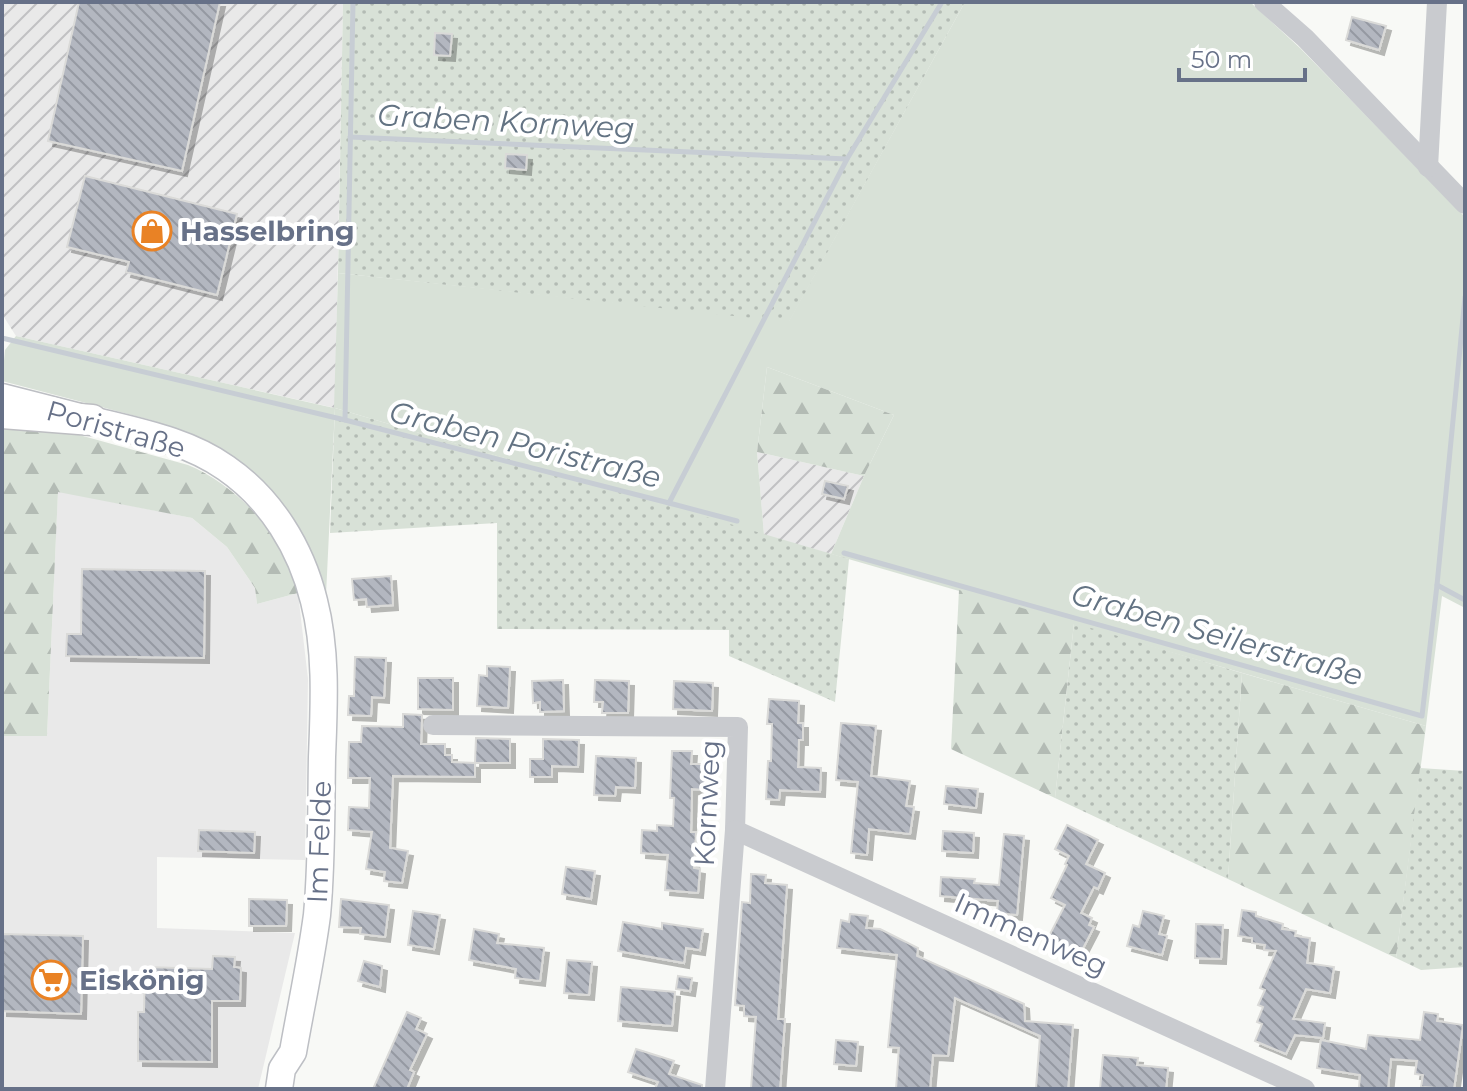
<svg xmlns="http://www.w3.org/2000/svg" width="1467" height="1091" viewBox="0 0 1467 1091" font-family="Montserrat,sans-serif">
<style>
.built{fill:#e9e9e9}
.industrial{fill:url(#industrial-furrows)}
.grass{fill:#d8e1d7}
.forest{fill:url(#forest-firs)}
.park{fill:url(#park-dots)}
.lines{fill:none;stroke-linecap:round;stroke-linejoin:round}
.stream{stroke:#c7cdd4;stroke-width:5}
.building{fill:url(#building-back-hatch);stroke:#dadad8;stroke-width:2;filter:url(#shadow)}
.major-casing{stroke:#bdbfc4;stroke-width:29}
.highway-casing{stroke:#bdbec2;stroke-width:33}
.minor{stroke:#c9cbcf;stroke-width:20}
.major{stroke:#fff;stroke-width:26}
.highway{stroke:#fff;stroke-width:30}
.labels{text-anchor:middle;stroke-width:8;stroke-linejoin:round;paint-order:stroke}
.poi-label{font-size:28px;font-weight:bold;fill:#677188;stroke:#fff;text-anchor:start}
.street-label{font-size:28px;fill:#677188;stroke:#fff}
.water-label{font-size:30px;font-style:italic;fill:#637383;stroke:#fff}
</style>
<defs>
<pattern id="industrial-furrows" width="10" height="10" patternUnits="userSpaceOnUse" patternTransform="scale(2)"><rect width="10" height="10" fill="#e9e9e9"/><path d="M-1 1l2-2M0 10L10 0M9 11l2-2" fill="none" stroke="#c1c1c3"/></pattern>
<pattern id="forest-firs" width="22" height="20" patternUnits="userSpaceOnUse" patternTransform="scale(2)"><rect width="22" height="20" fill="#d8e1d7"/><path d="M5 1l3.5 6h-7zM16 11l3.5 6h-7z" fill="#b3bbb4"/></pattern>
<pattern id="park-dots" width="8" height="8" patternUnits="userSpaceOnUse" patternTransform="scale(2)"><rect width="8" height="8" fill="#d8e1d7"/><path d="M2 2h.1M6 6h.1" fill="none" stroke="#b3bbb4" stroke-width="1.8" stroke-linecap="round"/></pattern>
<pattern id="building-back-hatch" width="6" height="6" patternUnits="userSpaceOnUse" patternTransform="scale(2)"><rect width="6" height="6" fill="#b3b7c0"/><path d="M-1 5l2 2M0 0l6 6M5-1l2 2" fill="none" stroke="#9599a2"/></pattern>
<filter id="shadow"><feDropShadow dx="5" dy="5" stdDeviation="0" flood-color="#0004"/></filter>
</defs>
<rect width="100%" height="100%" fill="#f8f9f6"/>
<path class="built" d="M58,491L192,518L227,547L255,588L257,604L298,593L308,679L305,860L157,857V928L295,933L258,1089H2V736H47Z"/>
<g class="industrial">
<path d="M2,2H343L335,408L16,336L2,314Z"/>
<path d="M757,452L864,476L831,554L764,535Z"/>
</g>
<path class="grass" d="M965,2H1250L1300,48L1465,217V608L1442,596L1426,726L831,554L864,476L894,415L767,367L757,452L764,535L335,408L326,595L298,528L202,440L151,420L2,381L5,350L16,336L334,408L338,273L789,321Z"/>
<g class="forest">
<path d="M767,367L894,415L864,476L757,452Z"/>
<path d="M2,423L54,428L188,465C239,486 287,539 298,593L257,604L255,588L227,547L192,518L58,492L47,736H2Z"/>
<path d="M959,590L1074,623L1055,798L951,749Z"/>
<path d="M1242,673L1426,726L1396,958L1228,879Z"/>
</g>
<g class="park">
<path d="M343,2H965L789,322L338,273Z"/>
<path d="M335,408L849,559L835,702L729,656V630L497,629V523L330,533Z"/>
<path d="M1074,623L1242,673L1228,879L1055,798Z"/>
<path d="M1420,768L1465,771V967L1421,970L1396,958Z"/>
</g>
<g class="lines">
<g class="stream">
<path d="M350,137L847,159"/>
<path d="M2,338L345,420L669,503L847,159L942,2"/>
<path d="M345,420L353,2"/>
<path d="M669,503L737,521"/>
<path d="M844,553L1422,716L1437,585L1465,600"/>
<path d="M1437,585L1465,297"/>
</g>
</g>
<g class="building">
<path d="M79,2H220L182,171L48,141Z"/>
<path d="M1352,17L1386,26L1379,50L1346,40Z"/>
<path d="M435,33L452,34L450,56L434,55Z"/>
<path d="M506,154L527,155L526,170L505,168Z"/>
<path d="M85,176L237,214L217,295L126,272L129,262L67,247Z"/>
<path d="M825,481L848,486L844,499L822,494Z"/>
<path d="M82,569L205,571L204,658L66,656L67,634H81Z"/>
<path d="M391,576L393,605L367,607L366,599L354,600L352,579Z"/>
<path d="M355,657L386,658L384,698L372,697L371,716L348,715L349,696H354Z"/>
<path d="M487,666L510,667L508,708L477,706L479,675L487,676Z"/>
<path d="M418,678H453V710L418,709Z"/>
<path d="M563,680L564,711L540,712V702L533,703L532,681Z"/>
<path d="M595,680L629,681L628,713H602L603,702H594Z"/>
<path d="M674,681L713,683L712,711L673,709Z"/>
<path d="M769,699L799,701L798,723H803V740H799L798,767L821,768L820,792L780,790L779,800L766,799L768,761H771L772,724H767Z"/>
<path d="M403,714L422,715L421,744H445V755H452V762L475,763V777L393,776L390,848L408,851L402,883L384,881L385,872L366,869L372,832L348,830L349,807L369,808L370,778H348L349,742H361L362,726L403,727Z"/>
<path d="M841,723L876,726L871,776L910,781L906,806L914,807L910,834L869,829L867,855L851,853L858,782L836,780Z"/>
<path d="M476,738L510,739V763H475Z"/>
<path d="M543,739L579,740L578,767L552,766V777H530V759H543Z"/>
<path d="M672,751H692L691,764H706V790L692,789L691,832H696L694,868L700,869L698,893L665,890L668,855L641,853L642,830L657,831V825L673,826L674,798H670Z"/>
<path d="M596,756L636,758L635,788L616,787L615,796L594,795Z"/>
<path d="M946,786L978,789L976,808L944,804Z"/>
<path d="M1067,825L1098,840L1086,864L1105,873L1098,889L1094,887L1081,913L1092,918L1089,925L1094,927L1078,958L1046,942L1065,905L1051,898L1067,865L1065,864L1069,856L1055,849Z"/>
<path d="M199,830L255,832L254,853L198,851Z"/>
<path d="M943,831L974,833L973,853L942,851Z"/>
<path d="M1004,834L1024,836L1017,915L997,913L998,901L940,896L941,877L975,879L974,883L999,885Z"/>
<path d="M566,867L595,871L591,899L562,894Z"/>
<path d="M751,874L766,875L765,883L787,885L778,1019H785L780,1089H751L756,1017L744,1016V1006L735,1005L742,902L750,903Z"/>
<path d="M249,899L287,900L286,926H249Z"/>
<path d="M341,899L389,905L385,937L360,934L361,928L339,927Z"/>
<path d="M1242,910L1256,912V916L1283,924L1282,929L1296,931L1295,936L1310,938L1307,963L1334,967L1330,993L1306,989L1293,1019L1325,1023L1323,1038L1295,1035L1286,1054L1255,1041L1262,1024L1257,1022L1263,1007L1258,1005L1265,990L1260,988L1276,951L1264,950L1265,945L1252,943V938L1238,936Z"/>
<path d="M413,911L440,915L434,949L408,945Z"/>
<path d="M1143,911L1164,916L1159,934L1167,936L1162,955L1127,946L1133,925L1139,927Z"/>
<path d="M850,914L868,916L866,928L880,929L918,948L917,956L1024,1004L1025,1021L1073,1025L1068,1089H1036L1040,1036L955,998L948,1056L933,1055L930,1089H896L899,1048L888,1047L897,955L837,948L841,920L849,922Z"/>
<path d="M623,922L662,929V923L703,929L700,950L686,948L684,963L618,951Z"/>
<path d="M1196,924L1223,925L1221,959L1195,958Z"/>
<path d="M474,929L499,934L497,943L544,948L540,981L515,978L516,969L469,960Z"/>
<path d="M2,934L83,936L81,1014L2,1011Z"/>
<path d="M213,956L235,957L234,967L241,968L240,1001H212V1062L138,1061V1012H144L145,967L212,969Z"/>
<path d="M567,960L592,962L589,995L564,993Z"/>
<path d="M364,961L382,966L380,987L358,981Z"/>
<path d="M678,976L692,978L690,991L676,989Z"/>
<path d="M621,987L675,992L672,1026L618,1021Z"/>
<path d="M407,1012L421,1018L416,1029L427,1034L410,1070L414,1072L407,1089H373Z"/>
<path d="M1424,1012L1438,1014L1437,1021L1463,1025L1454,1089L1421,1087L1423,1075L1415,1074L1417,1061L1391,1059L1388,1089L1359,1088L1360,1075L1317,1068L1321,1040L1366,1049L1368,1035L1420,1040Z"/>
<path d="M836,1040L858,1042L856,1066L834,1064Z"/>
<path d="M636,1049L674,1061L669,1074L702,1085V1089H655L658,1082L628,1072Z"/>
<path d="M1103,1055L1138,1058L1137,1065L1168,1068L1166,1089H1100Z"/>
</g>
<g class="lines">
<g class="major-casing">
<path id="major" d="M2,397C33,405 64,413 96,421C140,432 188,441 226,468C271,499 301,548 314,601C327,651 324,706 322,757C321,810 322,863 317,915C311,961 301,1006 293,1052L282,1069L279,1089"/>
</g>
<g class="highway-casing">
<path id="highway" d="M2,413L92,420"/>
</g>
<g class="minor">
<path d="M1264,2L1305,38L1465,204"/>
<path d="M1428,167L1437,2"/>
<path d="M433,725L738,727L735,830L715,1089"/>
<path d="M735,830L1305,1089"/>
</g>
<use href="#major" class="major"/>
<use href="#highway" class="highway"/>
</g>
<defs>
<g id="shop-ring" transform="scale(2)"><circle r="9.5" fill="#fff" stroke="#e98225" stroke-width="1.5"/><path d="M-5-2.5h2.3a2.7 3.5 0 0 1 5.4 0H5L5.5 6h-11ZM-1.5-2.5h3a1.5 2.3 0 0 0-3 0Z" fill="#e98225"/></g>
<g id="supermarket-ring" transform="scale(2)"><circle r="9.5" fill="#fff" stroke="#e98225" stroke-width="1.5"/><path d="M-6-5.5h2.5l.6 2H6L4.5 2H-2.5L-4.4-4H-6ZM-1.5 3.2a1.3 1.3 0 1 0 .1 0ZM3 3.2a1.3 1.3 0 1 0 .1 0Z" fill="#e98225"/></g>
</defs>
<g fill-rule="evenodd">
<use href="#shop-ring" x="152" y="231"/>
<use href="#supermarket-ring" x="51" y="980"/>
</g>
<g class="labels">
<g class="poi-label">
<text x="180" y="241">Hasselbring</text>
<text x="79" y="990">Eiskönig</text>
</g>
<g class="street-label">
<text transform="translate(116 429) rotate(16)" y="10">Poristraße</text>
<text transform="translate(707 803) rotate(-87)" y="10">Kornweg</text>
<text transform="translate(319 842) rotate(-88)" y="10">Im Felde</text>
<text transform="translate(1031 934) rotate(24)" y="10">Immenweg</text>
</g>
<g class="water-label">
<text transform="translate(506 122) rotate(3)" y="10">Graben Kornweg</text>
<text transform="translate(525 445) rotate(14)" y="10">Graben Poristraße</text>
<text transform="translate(1217 635) rotate(16)" y="10">Graben Seilerstraße</text>
</g>
</g>
<rect width="1467" height="1091" fill="none" stroke="#677188" stroke-width="8"/>
<path d="M1179 68v12h126v-12" fill="none" stroke="#677188" stroke-width="4"/>
<text x="1191" y="68" font-size="24" fill="#677188" stroke="#ffffff" stroke-width="6" paint-order="stroke">50 m</text>
</svg>
